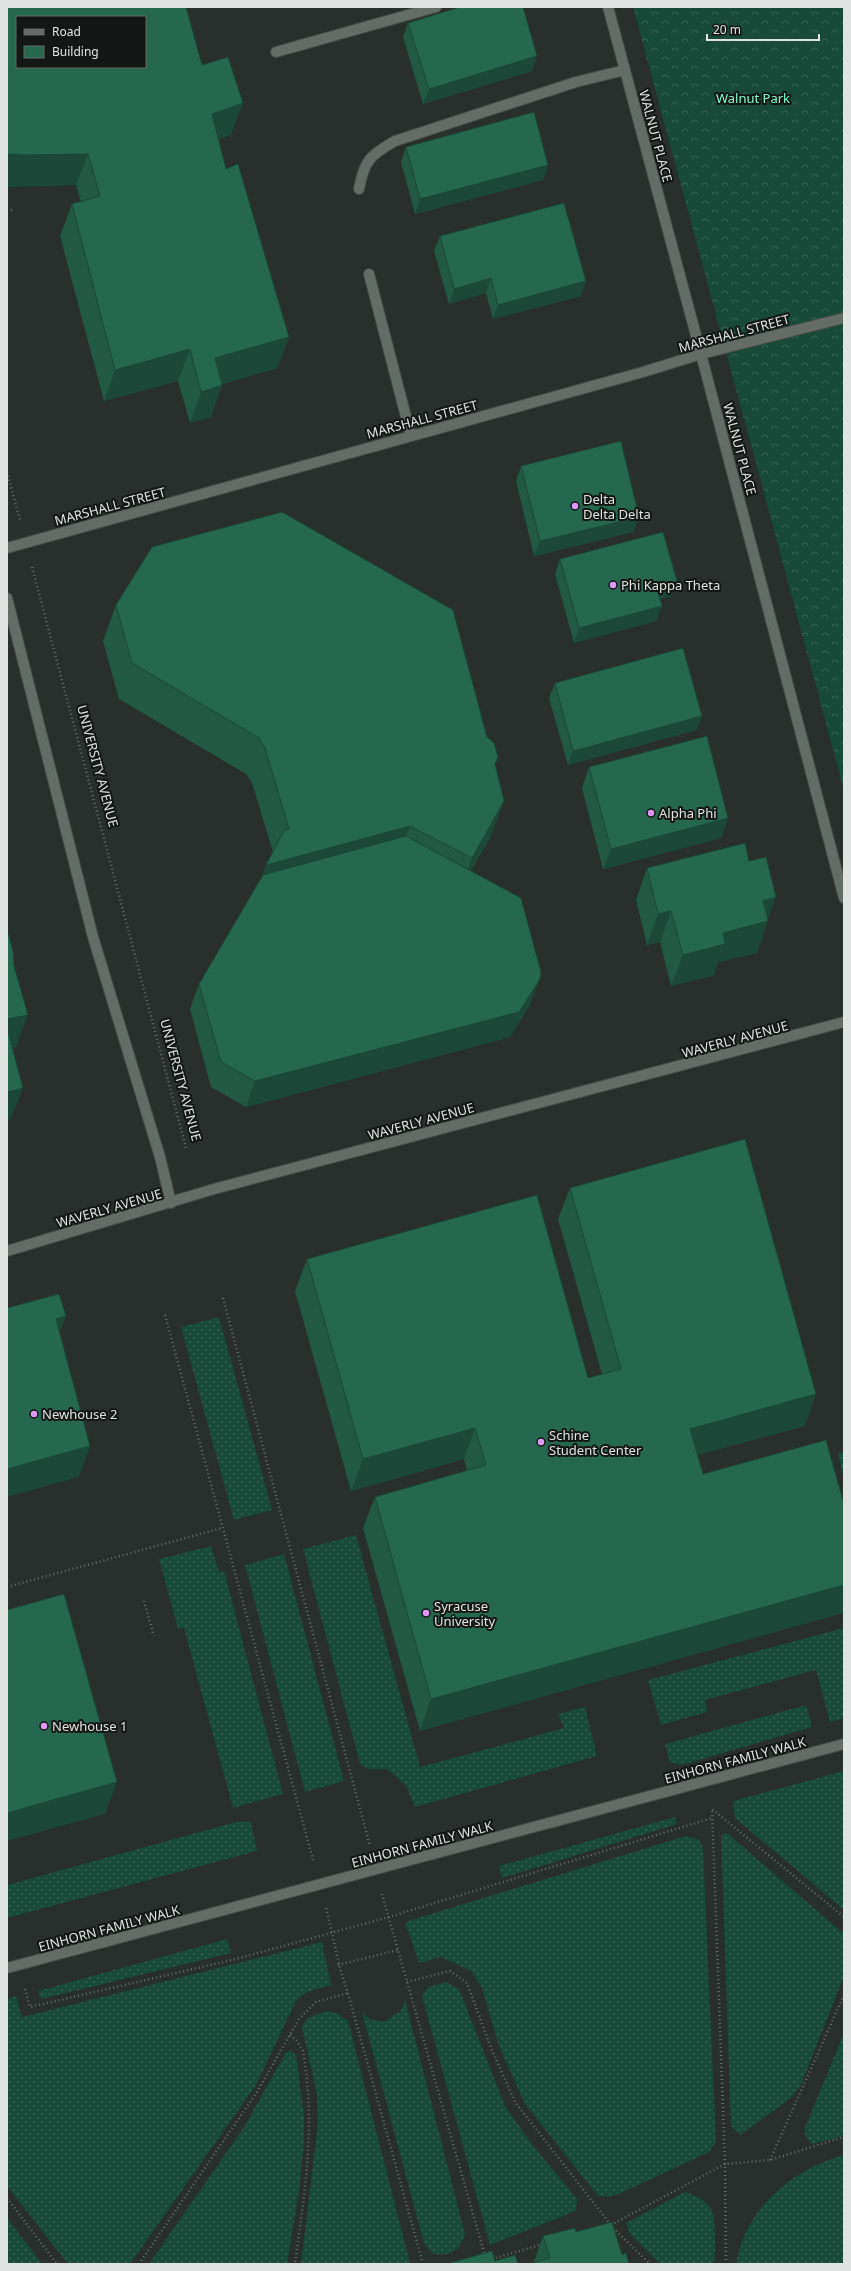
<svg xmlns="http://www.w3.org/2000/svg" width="851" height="2271" viewBox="0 0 851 2271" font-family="'Noto Sans',sans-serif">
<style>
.grass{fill:url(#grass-dots)}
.forest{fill:url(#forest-crowns)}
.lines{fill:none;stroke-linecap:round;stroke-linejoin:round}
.lane-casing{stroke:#474c4a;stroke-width:12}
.street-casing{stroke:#474c4a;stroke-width:12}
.secondary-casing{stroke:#474c4a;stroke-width:12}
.path{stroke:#676d6a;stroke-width:2.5;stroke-dasharray:1 3;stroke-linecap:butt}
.lane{stroke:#646c68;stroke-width:10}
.street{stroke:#646c68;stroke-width:10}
.secondary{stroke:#646c68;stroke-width:10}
.wall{fill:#215945}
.shaded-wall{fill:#1b4838}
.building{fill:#266750;stroke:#1b4838;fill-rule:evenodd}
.poi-dot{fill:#dc99f4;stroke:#131715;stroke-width:1.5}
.labels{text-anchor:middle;stroke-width:4;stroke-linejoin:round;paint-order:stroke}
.park-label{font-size:13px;fill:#83facd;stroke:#131715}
.street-label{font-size:13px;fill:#dfe3e1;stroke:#131715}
.poi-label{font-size:13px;fill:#dfe3e1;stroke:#131715;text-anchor:start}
</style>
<defs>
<pattern id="grass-dots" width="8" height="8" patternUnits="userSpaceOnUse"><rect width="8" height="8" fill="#174a38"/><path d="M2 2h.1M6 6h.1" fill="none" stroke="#386454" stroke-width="1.8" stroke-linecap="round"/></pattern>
<pattern id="forest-crowns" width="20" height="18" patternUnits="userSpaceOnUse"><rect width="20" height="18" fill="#174a38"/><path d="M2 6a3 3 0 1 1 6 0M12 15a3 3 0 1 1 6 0" fill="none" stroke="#386454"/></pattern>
</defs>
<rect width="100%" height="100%" fill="#282f2c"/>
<g class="grass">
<path d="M219,1317L272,1510L234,1520L181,1327Z"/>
<path d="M844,1452V1478L838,1454Z"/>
<path d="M356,1535L420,1767L564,1728L558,1714L585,1707L597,1756L415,1807L406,1786L387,1769H368L360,1764L303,1549Z"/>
<path d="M211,1546L219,1572L224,1571L283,1794L233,1808L184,1628L178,1629L159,1559Z"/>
<path d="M284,1554L344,1781L305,1792L245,1565Z"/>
<path d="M844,1628V1718L830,1722L816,1670L705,1700L707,1712L661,1725L648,1680Z"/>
<path d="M806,1705L812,1727L682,1765L670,1762L665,1744Z"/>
<path d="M844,1771V1910L735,1818L733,1801Z"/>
<path d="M675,1817L677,1824L502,1878L499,1866Z"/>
<path d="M236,1822H251L257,1851L7,1918V1885Z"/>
<path d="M727,1833L844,1934V1976L801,2085L791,2098L740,2135L731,2126L721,1835Z"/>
<path d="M686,1836L700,1840L703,1849L716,2142L709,2152L619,2194L610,2197L598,2196L525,2104L499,2046L482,1988L471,1971L441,1957L419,1963L405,1922Z"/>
<path d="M227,1939L231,1953L41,1999L38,1991Z"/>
<path d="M322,1942L331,1985L307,1992L296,2001L256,2085L130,2264H68L7,2186V1999L16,1996L22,2017Z"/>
<path d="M446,1982L459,1989L505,2106L531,2143L577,2199L576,2211L490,2245L422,1996L428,1987Z"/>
<path d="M405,2000L465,2234C459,2252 452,2256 433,2254L424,2243L362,2012L370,2019L383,2022L401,2011Z"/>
<path d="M327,2011L337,2013L348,2021L410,2263L301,2264L318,2123L317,2095L302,2027L307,2018Z"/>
<path d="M844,2033V2136L812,2144L806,2137L804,2130Z"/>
<path d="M290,2050L295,2054L297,2061L304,2117V2141L300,2184L287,2264H149L244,2127L285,2054Z"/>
<path d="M844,2155V2264H736C745,2209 792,2169 844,2155Z"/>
<path d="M685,2192C713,2202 714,2208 715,2236C715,2245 716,2255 713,2264H660L630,2234L626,2223Z"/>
<path d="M7,2218L42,2264H7Z"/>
</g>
<path class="forest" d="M633,7H844V790Z"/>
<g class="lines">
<g class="lane-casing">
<g id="lane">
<path d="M276,52L436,7"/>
<path d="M359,189C364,161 370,155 395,141L576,82L625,70"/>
<path d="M369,274L411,436"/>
</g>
</g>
<g class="street-casing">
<g id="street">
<path d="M608,7L701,354L844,898"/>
<path d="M7,548L643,372L701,354L844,318"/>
<path d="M7,1968L844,1744"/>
</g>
</g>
<g class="secondary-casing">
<g id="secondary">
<path d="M7,598L93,937L160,1157L171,1203"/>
<path d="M7,1251L214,1189L844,1022"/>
</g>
</g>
<g class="path">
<path d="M7,211L14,210"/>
<path d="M7,472L20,520"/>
<path d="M32,567L186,1148"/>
<path d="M223,1298L370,1846"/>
<path d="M165,1315L313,1860"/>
<path d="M7,1587L222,1528"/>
<path d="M144,1601L154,1636"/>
<path d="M382,1894L485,2256"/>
<path d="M326,1908C334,1937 337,1964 348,1993L423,2264"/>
<path d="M338,1965L398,1950"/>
<path d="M407,1982L450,1971L467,1983L491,2048L515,2102L610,2224"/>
<path d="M25,1989L30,2007L236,1959L389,1917L712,1818"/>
<path d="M290,2035L297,2041L303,2051C316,2127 305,2189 295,2264"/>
<path d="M770,2160L844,1995"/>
<path d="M7,2198L57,2264"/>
<path d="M611,2225L725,2164L770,2160L844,2137"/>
<path d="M613,2228L650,2264"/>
<path d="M492,2259L543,2244"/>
<path d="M139,2264L257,2092L299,2019L316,2002L348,1993"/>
<path d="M726,2264L725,2164L712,1809L844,1917"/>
</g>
<use href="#lane" class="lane"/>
<use href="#street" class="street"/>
<use href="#secondary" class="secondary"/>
</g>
<g class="wall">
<path d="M7,7L202,65L231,135L218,139L226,169L289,337L277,368L222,384L211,417L190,423L178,381L104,401L60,236L72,204L81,202L76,185L7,186Z"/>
<path d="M408,23L532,71L423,104L403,37Z"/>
<path d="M406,147L548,165L543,180L415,214L401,162Z"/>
<path d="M440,236L581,296L493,319L486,293L449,304L434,251Z"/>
<path d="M521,466L639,517L633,532L534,556L516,481Z"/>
<path d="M560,559L671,596L659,599L662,606L656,621L574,643L555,574Z"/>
<path d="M116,605L487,737L495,765L491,836L471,871L530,1005L510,1037L246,1107L211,1087L190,1009L199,984L263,875L266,865L273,852L252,783L246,774L119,699L103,641Z"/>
<path d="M555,683L702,716L696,730L568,765L549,698Z"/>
<path d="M589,767L728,818L721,838L603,869L582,788Z"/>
<path d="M749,861L768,919L757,953L718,962L714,975L671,986L660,942L647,945L636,900L647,868Z"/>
<path d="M570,1188L805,1426L697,1455L420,1731L363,1528L375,1497L467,1471L464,1459L351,1491L295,1291L307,1259L588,1378L602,1374L558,1219Z"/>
<path d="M576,2232L622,2255L534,2262L543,2236Z"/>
</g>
<g class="shaded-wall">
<path d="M537,56L532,71L423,104L429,89Z"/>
<path d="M243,103L231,135L201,145L212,114Z"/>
<path d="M7,154H88L76,185L10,187L7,186Z"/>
<path d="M548,165L543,180L415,214L420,199Z"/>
<path d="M491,278L486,293L449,304L454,289Z"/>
<path d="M586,281L581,296L493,319L498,305Z"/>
<path d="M289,337L277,368L203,390L215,358Z"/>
<path d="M190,349L178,381L104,401L115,370Z"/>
<path d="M222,385L211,417L190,423L201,392Z"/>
<path d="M639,517L633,532L534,556L540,541Z"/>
<path d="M677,581L671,596L651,601L656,586Z"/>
<path d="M662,606L656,621L574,643L579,628Z"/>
<path d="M702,716L696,730L568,765L573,751Z"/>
<path d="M504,801L491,836L459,893L472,858Z"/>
<path d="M728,818L721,838L603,869L611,849Z"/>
<path d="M410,826L397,861L253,900L266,865Z"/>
<path d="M776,897L767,921H768L757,953L718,962L714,975L671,986L683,955L723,933L763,901Z"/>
<path d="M671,911L660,942L647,945L658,914Z"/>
<path d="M540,979L530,1005L510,1037L246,1107L255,1081Z"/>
<path d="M28,1015L16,1047L7,1048V1019Z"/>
<path d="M23,1088L11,1119L7,1120V1092Z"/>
<path d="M66,1316L54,1348L56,1319Z"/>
<path d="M816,1394L805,1426L679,1460L690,1429Z"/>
<path d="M475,1428L464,1459L351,1491L363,1459Z"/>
<path d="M90,1446L79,1477L7,1497V1469Z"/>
<path d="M844,1585V1613L420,1731L431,1699Z"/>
<path d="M117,1782L105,1814L7,1841V1813Z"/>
</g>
<g class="building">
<path d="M7,7H186L202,65L228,57L243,103L212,114L226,169L238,164L289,337L215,358L222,385L201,392L190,349L115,370L72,204L100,196L88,154L22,155L7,154ZM17,17H145V67H17Z"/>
<path d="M460,7H523L537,56L429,89L408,23Z"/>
<path d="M534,112L548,165L420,199L406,147Z"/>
<path d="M564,203L586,281L498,305L491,278L454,289L440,236Z"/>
<path d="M621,441L639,517L540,541L521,466Z"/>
<path d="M282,512L453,610L487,737L494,743L498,757L495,764L504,801L472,858L410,826L266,865L284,831L289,829L265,748L259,738L132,663L116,605L152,547Z"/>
<path d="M663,532L677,581L656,586L662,606L579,628L560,559Z"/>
<path d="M683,648L702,716L573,751L555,683Z"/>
<path d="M707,736L728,818L611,849L589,767Z"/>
<path d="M406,836L521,898L541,972L540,979L519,1012L255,1081L221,1062L199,984L263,875Z"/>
<path d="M745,843L749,861L766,857L776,897L763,901L768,921L723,933L725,944L683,955L671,911L658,914L647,868Z"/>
<path d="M7,929L13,951L14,966L28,1015L7,1019Z"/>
<path d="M7,1028L23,1088L7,1092Z"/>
<path d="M745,1139L816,1394L690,1429L703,1474L826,1440L844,1504V1585L431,1699L375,1497L486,1465L475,1428L363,1459L307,1259L537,1195L588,1378L621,1369L570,1188Z"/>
<path d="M59,1294L66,1316L56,1319L90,1446L7,1469V1308Z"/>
<path d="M64,1594L117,1782L7,1813V1610Z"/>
<path d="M612,2222L622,2255L626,2253L629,2264H529L550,2258L543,2236L575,2228L576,2232Z"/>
<path d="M492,2251L495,2261L515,2255L518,2264H447Z"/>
</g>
<g class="poi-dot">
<circle cx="575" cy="506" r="4"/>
<circle cx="613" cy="585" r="4"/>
<circle cx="651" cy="813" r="4"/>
<circle cx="34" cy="1414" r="4"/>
<circle cx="541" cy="1442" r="4"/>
<circle cx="426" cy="1613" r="4"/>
<circle cx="44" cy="1726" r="4"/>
</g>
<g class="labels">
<g class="park-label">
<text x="753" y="103">Walnut Park</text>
</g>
<g class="street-label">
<text transform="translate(656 136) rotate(75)" y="5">WALNUT PLACE</text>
<text transform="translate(734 333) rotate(-15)" y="5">MARSHALL STREET</text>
<text transform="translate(422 419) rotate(-15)" y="5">MARSHALL STREET</text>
<text transform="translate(740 449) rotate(75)" y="5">WALNUT PLACE</text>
<text transform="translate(110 506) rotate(-15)" y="5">MARSHALL STREET</text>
<text transform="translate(98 766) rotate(75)" y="5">UNIVERSITY AVENUE</text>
<text transform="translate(735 1039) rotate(-15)" y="5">WAVERLY AVENUE</text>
<text transform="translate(181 1080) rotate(75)" y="5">UNIVERSITY AVENUE</text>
<text transform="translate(421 1121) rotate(-15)" y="5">WAVERLY AVENUE</text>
<text transform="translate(109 1208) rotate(-16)" y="5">WAVERLY AVENUE</text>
<text transform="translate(735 1760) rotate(-15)" y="5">EINHORN FAMILY WALK</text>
<text transform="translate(422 1844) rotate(-15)" y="5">EINHORN FAMILY WALK</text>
<text transform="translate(109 1928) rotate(-15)" y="5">EINHORN FAMILY WALK</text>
</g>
<g class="poi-label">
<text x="583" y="504">Delta<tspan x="583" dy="15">Delta Delta</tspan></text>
<text x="621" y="590">Phi Kappa Theta</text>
<text x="659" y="818">Alpha Phi</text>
<text x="42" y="1419">Newhouse 2</text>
<text x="549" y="1440">Schine<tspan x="549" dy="15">Student Center</tspan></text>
<text x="434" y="1611">Syracuse<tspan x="434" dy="15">University</tspan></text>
<text x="52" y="1731">Newhouse 1</text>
</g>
</g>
<rect width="851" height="2271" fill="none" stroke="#dfe3e1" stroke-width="16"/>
<rect x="16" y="16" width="130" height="52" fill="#131715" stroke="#656967"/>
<rect x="24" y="29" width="20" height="6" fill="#646c68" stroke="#656967"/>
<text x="52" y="36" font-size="12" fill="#dfe3e1">Road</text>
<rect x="24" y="46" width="20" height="12" fill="#266750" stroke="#656967"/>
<text x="52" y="56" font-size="12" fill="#dfe3e1">Building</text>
<path d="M707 34v6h112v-6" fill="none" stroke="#dfe3e1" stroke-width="2"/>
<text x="713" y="34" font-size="12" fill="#dfe3e1" stroke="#131715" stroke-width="3" paint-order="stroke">20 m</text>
</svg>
